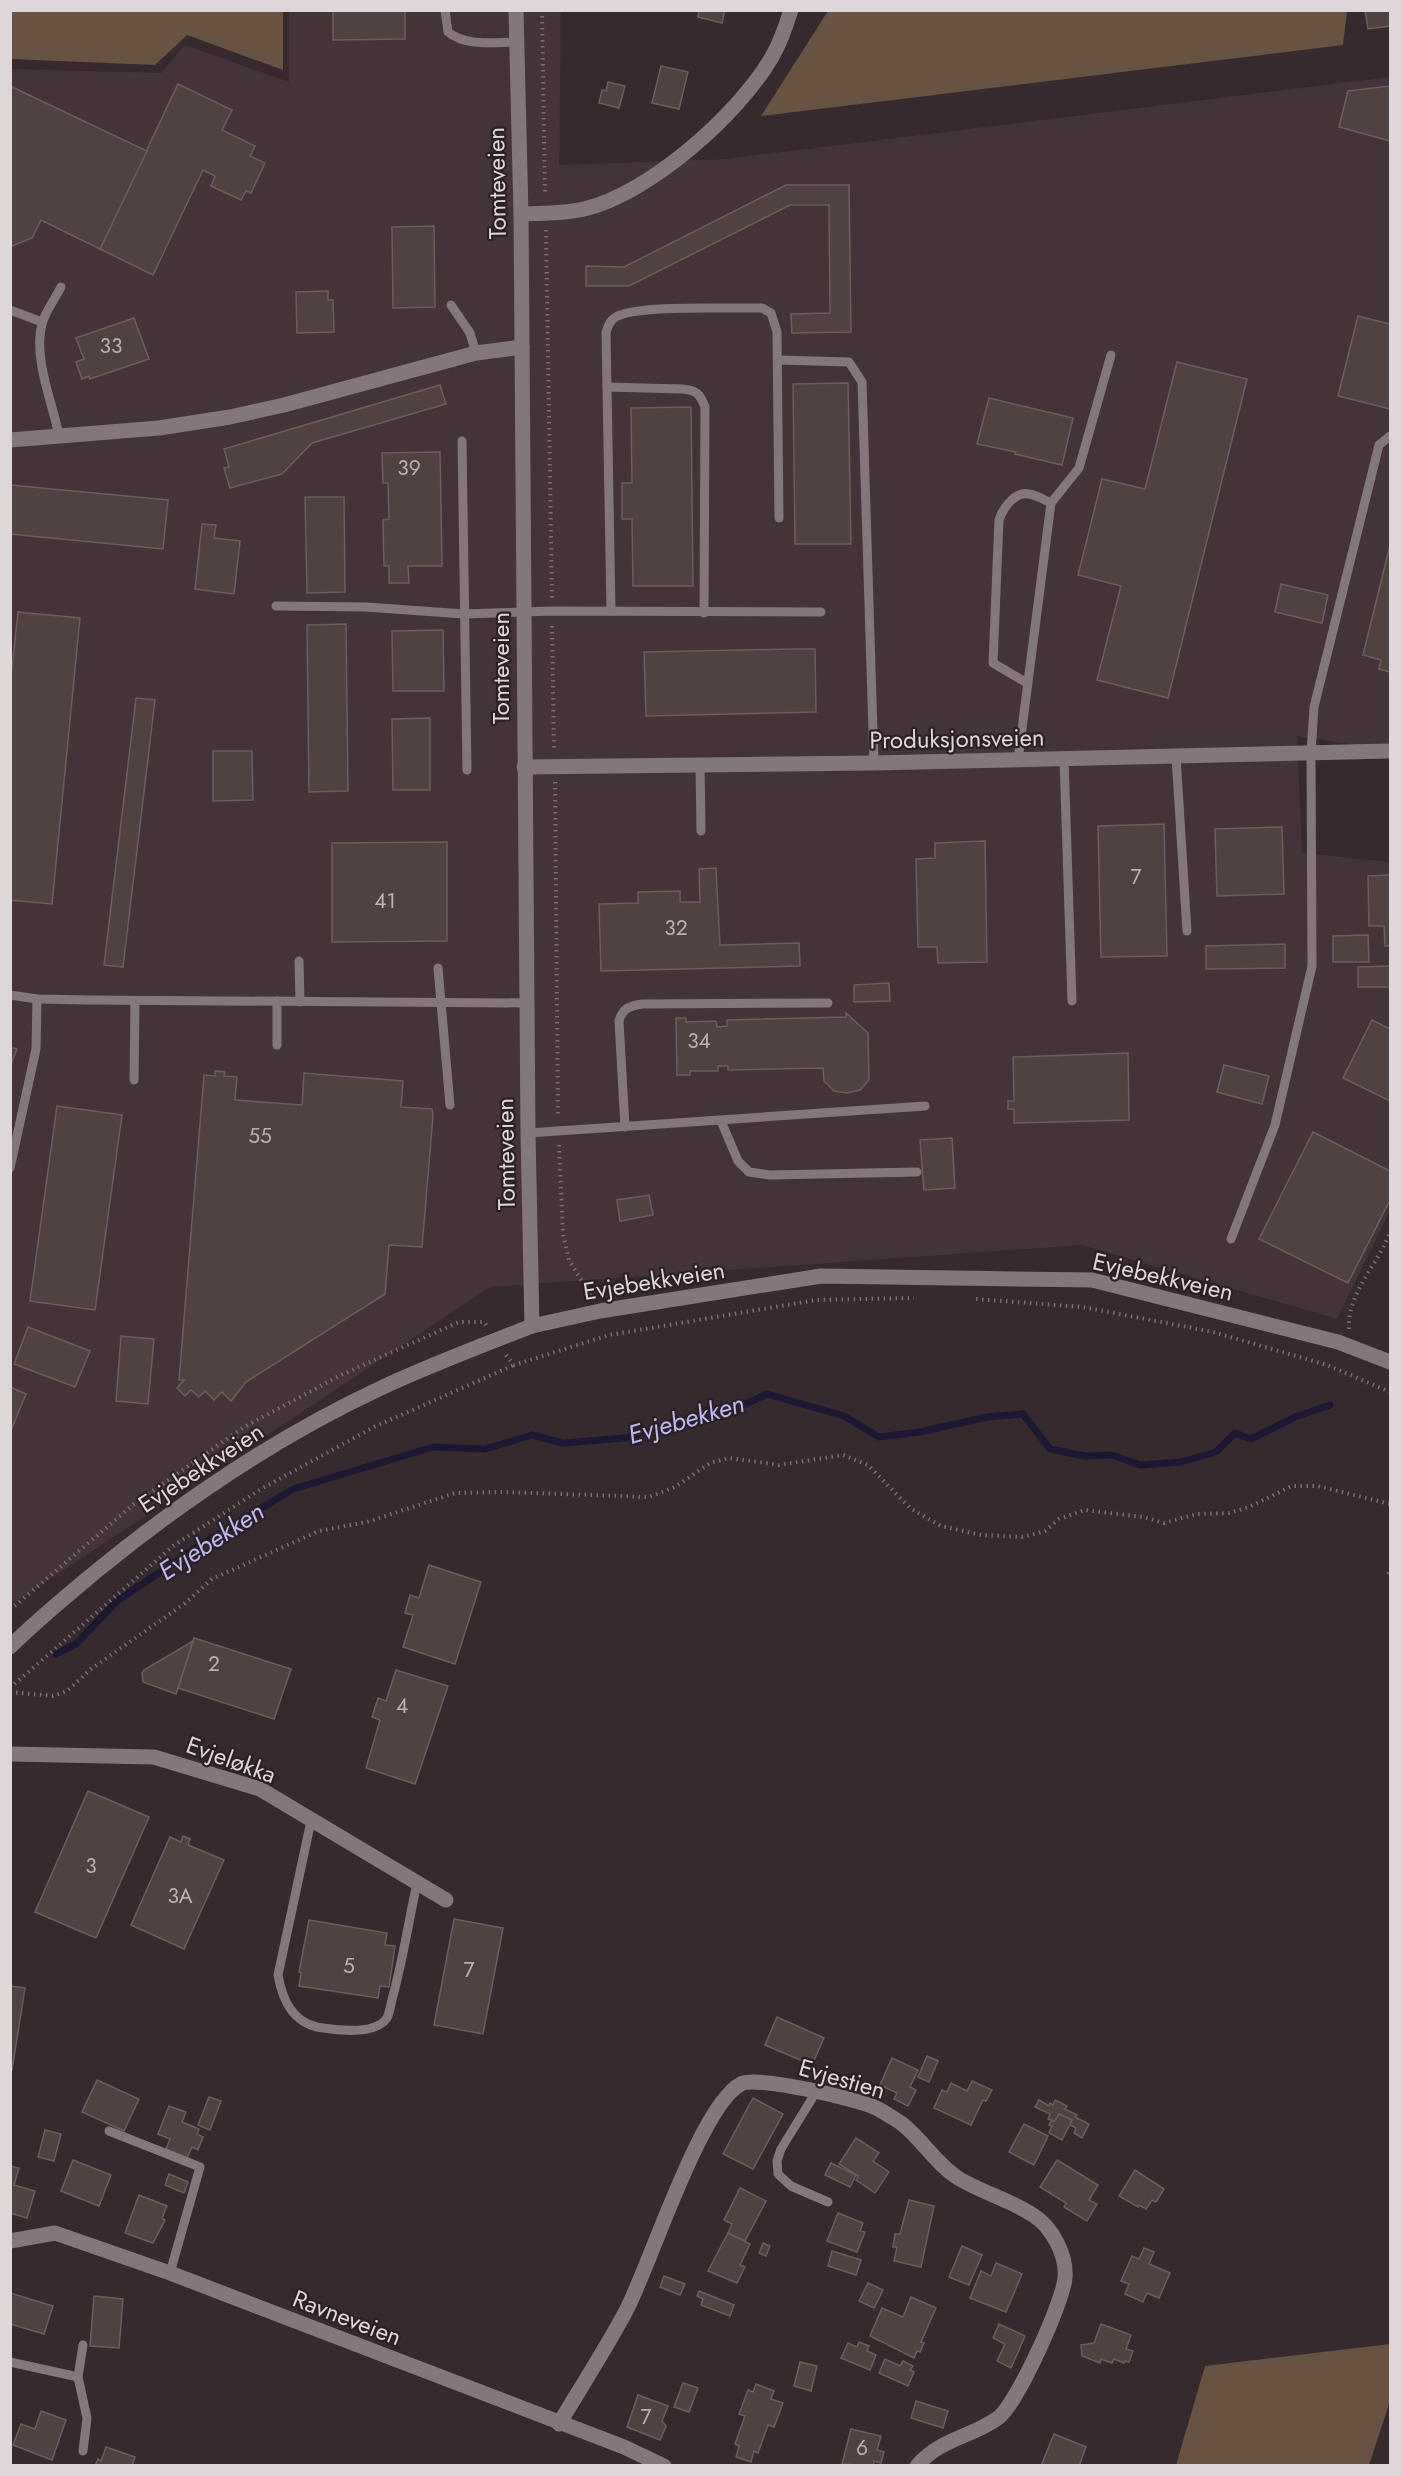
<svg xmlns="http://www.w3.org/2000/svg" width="1401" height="2476" viewBox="0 0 1401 2476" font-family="Jost,sans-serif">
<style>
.built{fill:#45333a}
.green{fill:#685242}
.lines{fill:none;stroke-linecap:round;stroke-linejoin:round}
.stream{stroke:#1c1833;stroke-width:7}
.building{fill:#4f4240;stroke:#6c5e5d;stroke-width:1.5}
.path{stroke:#7a6f73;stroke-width:4;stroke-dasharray:1.5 4.5;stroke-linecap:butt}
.service{stroke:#84777c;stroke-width:9}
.minor{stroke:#84777c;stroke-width:15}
.tertiary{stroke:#84777c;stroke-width:15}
.labels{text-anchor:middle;stroke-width:4.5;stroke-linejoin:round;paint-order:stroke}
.number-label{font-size:21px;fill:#bab1b3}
.street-label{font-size:24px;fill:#ded6d9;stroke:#2b2025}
.water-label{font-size:26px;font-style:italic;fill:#bcb8f1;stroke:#2b2025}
</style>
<rect width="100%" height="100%" fill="#362a2e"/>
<path class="built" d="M289,11H561L559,165L726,159L1390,77V750L1297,736L1302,853L1390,862V1211L1337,1319L1082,1245L490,1287L11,1605V69L161,73L185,45L289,82Z"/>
<g class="green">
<path d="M11,10L283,11V70L187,35L155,65L11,59Z"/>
<path d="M828,11V10L1347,11L1343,45L761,116Z"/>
<path d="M1390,2344V2401L1369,2465H1176L1205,2366Z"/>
</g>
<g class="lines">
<path class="stream" d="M56,1654L76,1644L117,1601L199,1546L293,1489L433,1447L485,1449L532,1435L563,1443L625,1438L665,1426H681L708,1409H735L767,1394L844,1416L879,1437L920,1432L987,1417L1023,1414L1050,1449L1085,1456L1112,1455L1140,1465L1181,1462L1216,1452L1235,1433L1251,1439L1295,1417L1330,1405"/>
</g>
<g class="building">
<path d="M333,10H405V39L333,40Z"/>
<path d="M699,10H725L722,23L698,17Z"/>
<path d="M1365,10H1390V26L1368,29Z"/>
<path d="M661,66L688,72L679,109L652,103Z"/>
<path d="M608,82L625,86L619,108L599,103L602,90L606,91Z"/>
<path d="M178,84L232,110L222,130L255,146L250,156L265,163L251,193L246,191L241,200L211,186L215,176L203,170L153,275L100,249Z"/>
<path d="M10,86L147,151L100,249L41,220L32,238L10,247Z"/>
<path d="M1390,86V141L1339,127L1348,91Z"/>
<path d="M786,185H849L851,332L792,333L791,314L830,313L829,205H790L629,286H586V266L624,267Z"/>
<path d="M434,226L435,307L393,308L392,227Z"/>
<path d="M328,291V300H333L334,332L297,333L296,292Z"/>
<path d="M1358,316L1390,324V409L1338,396Z"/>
<path d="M134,318L149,359L90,379L89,376L82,379L76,362L84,359L76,338Z"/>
<path d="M1177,362L1247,379L1168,698L1097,680L1121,586L1078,575L1102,479L1145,489Z"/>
<path d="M848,383L851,544H795L793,384Z"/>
<path d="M440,385L446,404L312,443L282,474L230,488L224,468L229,467L224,449Z"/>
<path d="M989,398L1073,418L1062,465L1015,454L1016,452L977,444Z"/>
<path d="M691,407L693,586H633L632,519H622V483H632L631,408Z"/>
<path d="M440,452L442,566H408L409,583H389V566H384L383,520L389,519L388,483H383L382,453Z"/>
<path d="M10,485L168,500L163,549L10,534Z"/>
<path d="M305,497H344L345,592L307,593Z"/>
<path d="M202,524L216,525L214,538L240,541L234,594L195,589Z"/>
<path d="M1390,545V672L1379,669L1381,660L1363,655Z"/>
<path d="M1281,584L1328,595L1322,623L1275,612Z"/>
<path d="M18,612L80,618L52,904L10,900V687Z"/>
<path d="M346,624L348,791L309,792L307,625Z"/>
<path d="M443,630L444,691H393L392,631Z"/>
<path d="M795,649H815L816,712L646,716L644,652Z"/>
<path d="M136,698L155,700L123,967L104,965Z"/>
<path d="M430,718V790H393L392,719Z"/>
<path d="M213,751H252L253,800L213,801Z"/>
<path d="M1164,824L1167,956L1101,957L1098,826Z"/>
<path d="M1282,827L1284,894L1217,896L1215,829Z"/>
<path d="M985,841L987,962L938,963L937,947H918L916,859L935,858V843Z"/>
<path d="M447,842V941L332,942V843Z"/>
<path d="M716,868L720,945L799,943L800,966L601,971L599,904L638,903V892L680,891V902H700L699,869Z"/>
<path d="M1390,875V946H1385L1384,926H1369L1368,876Z"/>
<path d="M1368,935L1369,962H1333V936Z"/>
<path d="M1285,944V968L1206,969V946Z"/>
<path d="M1390,966V987H1358V967Z"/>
<path d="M889,983L890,1001L854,1002V985Z"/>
<path d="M846,1013L868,1033L869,1080L860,1090L847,1093L834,1091L824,1081L823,1068L728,1070V1066H718V1071H690V1075H677L676,1018H686V1022L716,1021L717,1027L727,1026V1020L846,1017Z"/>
<path d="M1372,1020L1390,1029V1101L1343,1078Z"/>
<path d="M10,1047L17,1049L10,1067Z"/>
<path d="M1128,1053L1129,1120L1014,1123V1109H1008V1101H1014L1013,1057Z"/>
<path d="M1224,1065L1269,1076L1262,1104L1217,1092Z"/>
<path d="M215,1071L225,1072L224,1076L237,1077L235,1100L302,1105L304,1073L403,1081L401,1107L432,1109L433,1116L422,1247L389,1245L385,1294L246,1382L231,1401L222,1392L214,1400L205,1391L199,1397L191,1390L185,1396L177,1388L184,1380H179L204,1075L215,1076Z"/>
<path d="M57,1106L122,1115L95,1310L30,1301Z"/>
<path d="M1313,1132L1390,1171V1200L1348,1283L1259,1239Z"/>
<path d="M952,1138L955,1188L924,1190L920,1140Z"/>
<path d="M649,1195L653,1215L620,1221L617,1200Z"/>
<path d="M28,1327L90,1351L75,1387L14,1364Z"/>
<path d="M121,1336L154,1339L148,1404L116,1401Z"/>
<path d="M10,1387L26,1394L10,1433Z"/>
<path d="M429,1565L481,1582L455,1664L403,1647L413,1615L405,1613L410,1595L419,1598Z"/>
<path d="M194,1638L291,1669L274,1719L178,1688Z"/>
<path d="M193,1641L176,1694L143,1682L142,1673L144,1670Z"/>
<path d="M396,1670L448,1686L415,1784L366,1768L380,1720L372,1717L378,1698L386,1701Z"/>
<path d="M88,1791L149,1817L96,1938L35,1912Z"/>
<path d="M183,1836L190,1839L188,1845L224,1860L184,1949L131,1925L170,1837L181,1842Z"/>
<path d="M454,1919L503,1928L483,2034L434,2025Z"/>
<path d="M309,1920L387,1933L385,1945L395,1946L389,1987L380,1986L378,1998L299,1986L301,1973L299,1972Z"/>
<path d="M10,1986L25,1988L12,2070H10Z"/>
<path d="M777,2017L824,2038L812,2065L765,2045Z"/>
<path d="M927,2056L938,2061L929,2082L918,2077Z"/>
<path d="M892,2058L918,2070L910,2087L916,2090L908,2106L894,2099L897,2093L880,2085Z"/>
<path d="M97,2080L139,2099L124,2131L82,2112Z"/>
<path d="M972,2081L992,2090L986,2101L983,2100L971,2125L934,2108L942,2090L947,2092L951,2083L967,2091Z"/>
<path d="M209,2097L221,2101L210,2130L198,2125Z"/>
<path d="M753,2098L783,2114L753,2169L723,2154Z"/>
<path d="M1039,2100L1049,2106L1050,2103L1053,2105L1055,2100L1067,2106L1065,2109L1077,2115L1075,2117L1089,2124L1082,2138L1074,2133L1076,2128L1070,2125L1072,2120L1059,2114L1055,2121L1048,2119L1050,2114L1035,2107Z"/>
<path d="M169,2106L186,2112L182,2122L199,2129L197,2134L203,2137L198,2150L192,2147L187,2158L166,2149L170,2139L158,2134Z"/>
<path d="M1059,2114L1072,2120L1062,2140L1049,2133L1052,2126L1049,2125L1051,2121H1055Z"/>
<path d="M1024,2124L1048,2136L1034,2165L1009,2152Z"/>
<path d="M45,2130L61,2134L54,2161L38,2157Z"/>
<path d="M856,2138L879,2153L873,2161L889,2172L875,2193L856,2180L858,2176L839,2164Z"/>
<path d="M73,2160L111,2175L99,2206L61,2191Z"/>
<path d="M1057,2160L1098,2185L1089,2200L1097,2204L1087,2221L1064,2207L1066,2203L1040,2187Z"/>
<path d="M831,2163L856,2175L850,2187L825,2175Z"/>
<path d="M10,2166L19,2168L14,2185L35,2191L27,2218L10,2213Z"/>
<path d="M1135,2170L1164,2189L1156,2202L1152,2200L1146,2209L1139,2205L1138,2207L1119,2196Z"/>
<path d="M169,2174L188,2182L184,2193L165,2185Z"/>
<path d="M740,2188L766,2201L745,2241L728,2233L732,2224L724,2220Z"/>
<path d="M139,2195L167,2206L162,2218L165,2220L153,2243L125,2233Z"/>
<path d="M909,2200L934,2206L921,2267L894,2261L897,2247H893L895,2234H900Z"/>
<path d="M838,2213L863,2223L860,2231L865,2232L857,2252L827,2241Z"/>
<path d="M728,2233L750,2244L740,2265L745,2267L737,2283L708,2271Z"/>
<path d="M763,2243L770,2246L766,2256L759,2253Z"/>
<path d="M962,2246L982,2255L969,2285L949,2277Z"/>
<path d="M1144,2248L1154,2252L1149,2264L1170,2273L1159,2298L1147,2293L1143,2302L1125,2294L1129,2284L1121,2281L1132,2256L1139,2259Z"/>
<path d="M832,2251L861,2260L856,2275L828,2266Z"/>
<path d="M996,2263L1022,2274L1006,2312L970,2298L981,2271L991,2276Z"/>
<path d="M664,2276L685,2284L680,2295L660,2287Z"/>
<path d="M868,2283L883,2290L874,2308L859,2301Z"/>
<path d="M699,2291L734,2305L730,2316L701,2305L703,2299L697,2296Z"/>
<path d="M10,2293L53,2306L44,2334L10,2324Z"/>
<path d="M94,2296L123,2299L119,2348L90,2346Z"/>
<path d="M911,2297L936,2308L921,2342L924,2343L920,2352L917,2351L914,2358L870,2336L882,2308L903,2317Z"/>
<path d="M999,2324L1025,2336L1011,2368L997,2361L1005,2344L993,2338Z"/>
<path d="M1101,2324L1131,2335L1126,2349L1133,2351L1129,2362L1125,2361L1124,2363L1114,2359L1112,2363L1101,2359L1100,2363L1082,2356L1081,2345L1094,2343Z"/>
<path d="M859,2342L869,2346L867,2351L876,2355L870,2370L841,2358L848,2343L857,2347Z"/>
<path d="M885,2359L900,2366L903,2361L913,2366L910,2370L914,2372L908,2386L879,2373Z"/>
<path d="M800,2362L817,2366L811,2391L794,2386Z"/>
<path d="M683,2383L698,2388L689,2412L674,2407Z"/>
<path d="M756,2384L774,2391L771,2399L783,2403L774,2427L768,2425L758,2453L754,2451L751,2462L736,2457L739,2446L735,2444L745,2416L739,2414L748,2390L753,2392Z"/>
<path d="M638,2395L668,2406L662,2421L666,2426L660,2440L627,2427Z"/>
<path d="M916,2401L948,2411L943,2428L911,2418Z"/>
<path d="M41,2411L66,2420L52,2460L13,2445L21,2424L35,2429Z"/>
<path d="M851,2429L881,2436L877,2450L884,2452L881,2463L874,2461L873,2466L842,2464Z"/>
<path d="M1054,2434L1086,2447L1079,2466H1041Z"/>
<path d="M106,2447L135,2457L132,2466H95L98,2459L101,2461Z"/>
</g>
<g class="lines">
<g class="path">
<path d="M542,10L545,196"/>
<path d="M546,230L552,598"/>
<path d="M552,626L554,751"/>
<path d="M555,782L558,1117"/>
<path d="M559,1145L563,1234L569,1260L591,1296"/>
<path d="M976,1299L1083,1307L1213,1332L1327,1365L1390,1392"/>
<path d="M1349,1329C1347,1293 1378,1265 1390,1232"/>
<path d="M506,1355L514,1365L609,1335L816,1300L914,1298"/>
<path d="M1388,1574L1390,1571"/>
<path d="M10,1610L134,1504L244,1427L341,1375L459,1322H484L487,1326"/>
<path d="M10,1688L173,1546L261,1489L374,1427L514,1365"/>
<path d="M10,1692L53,1696L67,1691L91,1669L184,1604L212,1579L319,1531L367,1522L455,1493L503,1492L649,1497L675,1487L710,1463L729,1458L779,1465L843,1455L868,1465L910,1508L941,1526L981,1535L1023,1537L1045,1531L1059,1519L1085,1510L1143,1517L1164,1523L1197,1514L1229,1513L1249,1507L1292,1486H1318L1390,1504"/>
</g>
<g class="service">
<path d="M445,10L448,32C467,47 493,42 517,42"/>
<path d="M451,305L470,333L476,353"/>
<path d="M10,310L42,322"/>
<path d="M778,360L849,362L862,382L874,763"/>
<path d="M607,387L682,389C697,390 700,394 705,407L704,613"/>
<path d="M59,435C52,402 33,357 42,324C45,312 55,299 61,287"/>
<path d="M462,441L467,770"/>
<path d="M276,606L366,607L464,614L552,611L821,612"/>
<path d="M611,611L606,332C608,326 610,320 616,317C636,304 733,309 762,308L771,313L777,332L779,518"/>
<path d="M1027,683L993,663L999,520C1003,508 1015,491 1029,494C1036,495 1045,500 1051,503"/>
<path d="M1176,756L1187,931"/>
<path d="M1064,759L1072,1001"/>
<path d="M1018,760L1051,503L1079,468L1111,355"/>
<path d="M700,765L701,831"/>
<path d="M299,961L300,1002"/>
<path d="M438,968L450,1105"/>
<path d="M10,995L37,999L90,1000L528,1003"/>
<path d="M277,1045V1001"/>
<path d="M134,1080L135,1001"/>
<path d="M721,1121L738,1161L749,1172L770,1175L917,1172"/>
<path d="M625,1127L619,1021C623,1008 629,1006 642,1004L828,1003"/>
<path d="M528,1133L925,1106"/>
<path d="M10,1168L36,1049L37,999"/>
<path d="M1231,1239L1275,1125L1312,966L1311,753L1314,707L1379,445L1390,436"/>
<path d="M311,1821L278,1975C282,1998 291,2021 317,2027C335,2030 375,2036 387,2018C390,2012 391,2002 393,1996C403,1959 409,1920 417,1883"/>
<path d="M816,2092L781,2149L777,2161L778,2174L791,2186L828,2202"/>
<path d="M109,2131L200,2167L170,2273"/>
<path d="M10,2362L78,2377L83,2345"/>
<path d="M78,2377L87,2418L83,2451"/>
</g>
<g class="minor">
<path d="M521,214C542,213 563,214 584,209C649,194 739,114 772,57C780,43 786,26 791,10"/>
<path d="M10,440L159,428L230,417L284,405L476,353L522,347"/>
<path d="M524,767L874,763L1390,751"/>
<path d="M10,1647C38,1619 69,1594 99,1569C185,1499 280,1435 381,1388C430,1365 481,1346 532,1326"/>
<path d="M10,1754L154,1757L260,1789L446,1900"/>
<path d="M10,2241L55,2233L170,2273L624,2447L664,2466"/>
<path d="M559,2424C581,2387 605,2350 626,2311C650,2265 701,2104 741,2084C757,2075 855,2099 874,2107C883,2111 893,2118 901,2123C922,2139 936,2164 958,2178C981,2192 1010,2200 1033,2215C1052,2227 1067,2255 1065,2278C1063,2302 1017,2404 998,2418C972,2437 939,2439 917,2466"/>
</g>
<path class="tertiary" d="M516,10L521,214L528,1133L532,1326L600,1311L821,1276L1092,1280L1338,1342L1390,1362"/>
</g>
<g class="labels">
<g class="number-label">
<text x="111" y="353">33</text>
<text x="409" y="475">39</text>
<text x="1136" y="884">7</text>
<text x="385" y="908">41</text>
<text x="676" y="935">32</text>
<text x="699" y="1048">34</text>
<text x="260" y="1143">55</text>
<text x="214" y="1671">2</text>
<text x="402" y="1713">4</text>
<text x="91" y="1873">3</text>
<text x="180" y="1903">3A</text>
<text x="349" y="1973">5</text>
<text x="469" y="1977">7</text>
<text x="646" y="2424">7</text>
<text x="862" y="2455">6</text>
</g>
<g class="street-label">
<text transform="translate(497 183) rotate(-91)" y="8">Tomteveien</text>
<text transform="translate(501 668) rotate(-90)" y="8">Tomteveien</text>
<text transform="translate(957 739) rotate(-1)" y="8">Produksjonsveien</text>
<text transform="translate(506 1154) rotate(-91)" y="8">Tomteveien</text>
<text transform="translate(1163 1277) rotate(13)" y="8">Evjebekkveien</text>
<text transform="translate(654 1281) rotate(-9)" y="8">Evjebekkveien</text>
<text transform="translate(201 1468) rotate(-33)" y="8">Evjebekkveien</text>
<text transform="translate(231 1760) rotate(20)" y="8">Evjeløkka</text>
<text transform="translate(842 2079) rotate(16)" y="8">Evjestien</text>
<text transform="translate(347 2318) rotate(21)" y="8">Ravneveien</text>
</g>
<g class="water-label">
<text transform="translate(686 1419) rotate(-16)" y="9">Evjebekken</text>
<text transform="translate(211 1541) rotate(-33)" y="9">Evjebekken</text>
</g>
</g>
<rect width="1401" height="2476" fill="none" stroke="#ded6d9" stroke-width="24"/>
</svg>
